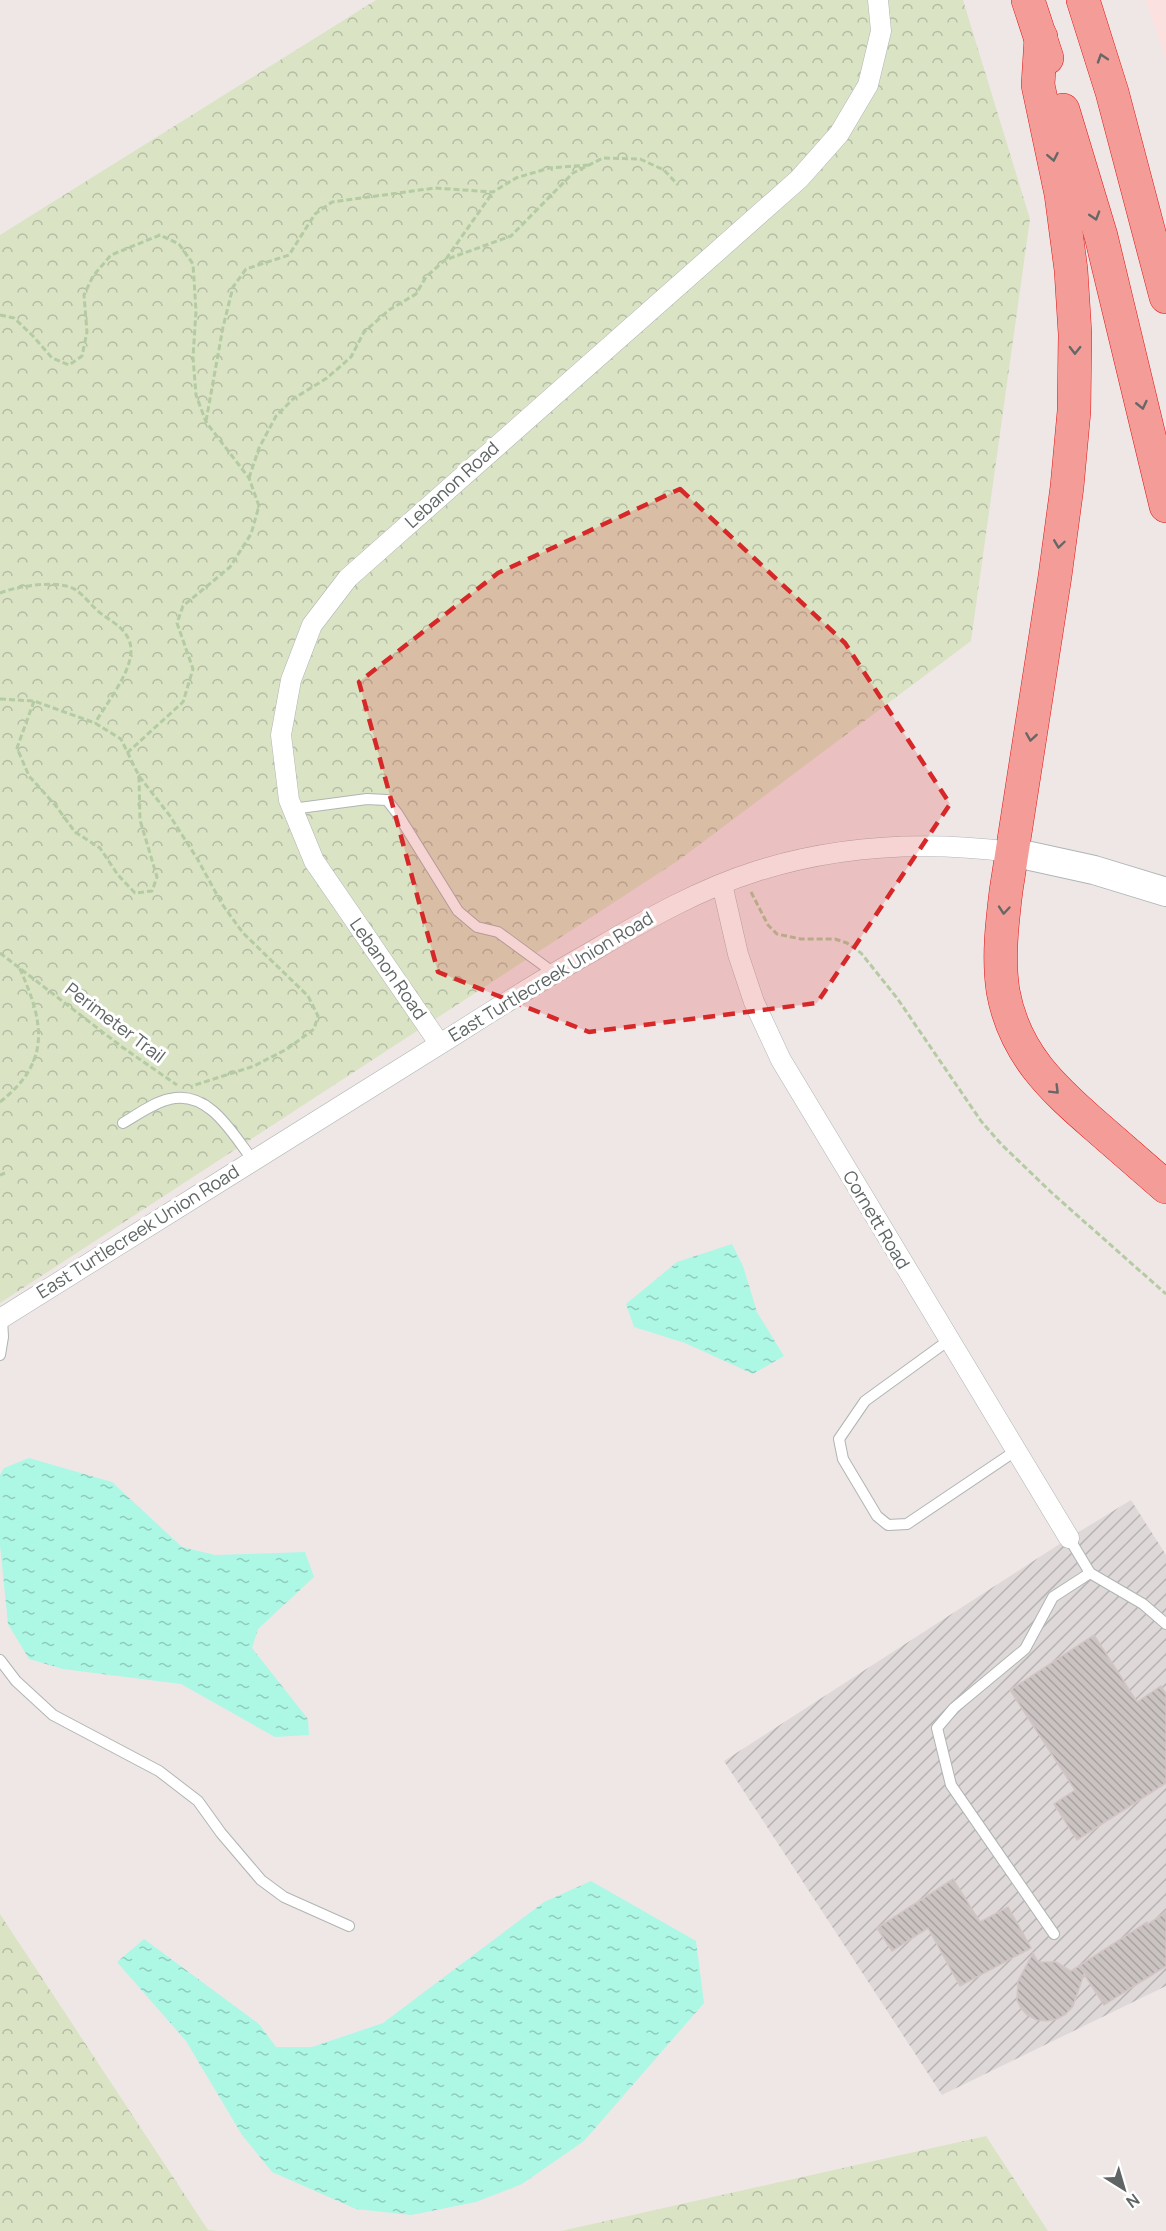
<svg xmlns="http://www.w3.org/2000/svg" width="1166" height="2231" viewBox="0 0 1166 2231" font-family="Manrope,sans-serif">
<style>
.commercial{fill:#fbe1df}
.industrial{fill:url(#industrial-furrows)}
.forest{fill:url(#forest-crowns)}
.water{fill:url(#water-ripples)}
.building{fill:url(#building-back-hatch);stroke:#d3c5c5;stroke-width:1.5}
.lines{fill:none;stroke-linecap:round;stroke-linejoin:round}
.lane-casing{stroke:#afb5b4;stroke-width:12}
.street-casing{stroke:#afb5b4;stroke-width:21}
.secondary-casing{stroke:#aeb5b4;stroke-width:30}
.highway-casing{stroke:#e01515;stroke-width:34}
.path{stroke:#b4cba3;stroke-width:3;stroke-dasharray:6 3;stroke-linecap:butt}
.lane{stroke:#fff;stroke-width:10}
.street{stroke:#fff;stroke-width:20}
.secondary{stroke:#fff;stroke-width:28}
.highway{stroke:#f49d98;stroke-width:33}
.oneway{stroke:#666867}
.marked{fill:#d62828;fill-opacity:0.2;stroke:#d62828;stroke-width:4.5;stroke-dasharray:12 8;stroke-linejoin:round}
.labels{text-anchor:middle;stroke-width:6;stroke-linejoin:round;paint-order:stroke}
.street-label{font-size:18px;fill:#5e6564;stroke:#fff}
</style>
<defs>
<pattern id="industrial-furrows" width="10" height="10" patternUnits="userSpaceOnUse" patternTransform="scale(1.5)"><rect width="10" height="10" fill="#ded8d8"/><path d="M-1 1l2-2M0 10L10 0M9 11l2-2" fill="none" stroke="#b7b3b3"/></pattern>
<pattern id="forest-crowns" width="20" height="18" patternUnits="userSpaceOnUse" patternTransform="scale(1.5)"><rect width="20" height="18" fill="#dae4c5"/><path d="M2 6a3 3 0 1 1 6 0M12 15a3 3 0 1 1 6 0" fill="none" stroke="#b4bca4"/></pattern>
<pattern id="water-ripples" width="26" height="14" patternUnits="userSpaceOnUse" patternTransform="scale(1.5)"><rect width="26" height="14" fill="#adf7e5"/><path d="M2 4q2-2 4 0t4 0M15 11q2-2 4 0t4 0" fill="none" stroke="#90ccbd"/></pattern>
<pattern id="building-back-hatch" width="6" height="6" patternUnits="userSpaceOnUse" patternTransform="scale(1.5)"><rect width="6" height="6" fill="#cac3c2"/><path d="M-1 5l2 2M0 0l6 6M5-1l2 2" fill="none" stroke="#a7a2a1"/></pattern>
</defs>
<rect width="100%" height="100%" fill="#efe7e6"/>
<path class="commercial" d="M1145,0H1166V60Z"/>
<path class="industrial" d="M1131,1500L1166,1555V1986L942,2095L724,1761L1069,1538Z"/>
<g class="forest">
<path d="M376,0H963L1030,219L971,641L679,860L0,1303V235Z"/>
<path d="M0,1914L208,2230L217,2231H0Z"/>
<path d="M986,2136L1048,2231H561Z"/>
</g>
<g class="water">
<path d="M732,1244L743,1266L757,1312L784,1356L753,1374L685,1343L634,1327L626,1304L677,1262Z"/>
<path d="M29,1458L112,1482L182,1547L215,1555L305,1552L314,1577L258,1629L252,1648L308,1719L309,1735L275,1737L181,1684L63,1669L29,1659L8,1624L0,1545V1475L4,1468Z"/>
<path d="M591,1881L696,1941L704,2003L584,2141L522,2184L476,2202L411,2215L356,2209L272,2172L242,2135L186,2041L117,1962L144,1939L259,2024L276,2047H312L383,2023L544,1902Z"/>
</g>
<g class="building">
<path d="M1094,1635L1137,1702L1161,1686L1166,1694V1783L1077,1840L1054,1804L1075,1790L1010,1690Z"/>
<path d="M953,1879L980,1922L1008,1907L1031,1948L960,1986L928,1928L892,1951L877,1928Z"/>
<path d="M1166,1912V1966L1104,2005L1084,1974L1073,2006L1066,2014L1057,2019L1047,2021L1037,2020L1027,2015L1021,2008L1017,2000L1018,1981L1033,1953L1038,1962H1056L1071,1971L1147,1922L1148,1924Z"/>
</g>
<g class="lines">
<g class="lane-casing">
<g id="lane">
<path d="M292,809L367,799L387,800L397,813L458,911L477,927L498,932L554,973"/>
<path d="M123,1123C137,1115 154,1102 170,1099C209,1090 232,1133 252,1159"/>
<path d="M949,1340L865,1401L839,1439L843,1459L877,1516L888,1525L907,1524L1017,1450"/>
<path d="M0,1355L3,1337L2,1318"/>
<path d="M1069,1538L1090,1573L1143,1604L1166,1624"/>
<path d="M0,1660L16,1681L53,1715L159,1771L198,1801L221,1833L261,1880L284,1897L349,1926"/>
<path d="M1054,1934L951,1785L937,1728L954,1708L1025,1649L1053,1597L1090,1573"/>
</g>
</g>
<g class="street-casing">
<g id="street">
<path d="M722,884L738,954L754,1002L781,1060L1069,1538"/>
<path d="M439,1043L314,861L289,800L281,735L291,680L312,625L348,578L799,179L839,134L868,85L881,31L878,0"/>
<path d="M0,1319C151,1223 303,1128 456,1034C503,1004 550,975 598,948C649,918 700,889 757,871C839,845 926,841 1012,852"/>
</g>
</g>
<g class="secondary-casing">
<path id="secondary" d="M1012,852L1094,870L1166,892"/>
</g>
<g class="highway-casing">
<g id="highway">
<path d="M1028,0L1047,58"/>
<path d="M1083,0L1112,92L1166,297"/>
<path d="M1041,37L1038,85L1061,194L1071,270L1075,334L1074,411L1067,487L1055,576L1006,891C1002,924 998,958 1003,991C1014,1053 1052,1088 1097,1127C1120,1147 1143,1167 1166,1187"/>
<path d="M1063,110L1101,236L1166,506"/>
</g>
</g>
<g class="path">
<path d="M446,259L493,192"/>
<path d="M0,315L14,318L33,336L52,358L69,365L82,356L87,332L84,295L93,276L111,255L160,235L179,244L193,264L196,311L193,357L196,395L206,422L249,478L259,506L251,534L230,567L183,606L177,623L193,669L183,702L127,753"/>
<path d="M206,421L223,327L233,287L246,269L289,255L315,214L332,202L435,188L493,192L516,178L549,168L588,165"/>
<path d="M249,478L259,448L276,416L293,399L327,378L351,357L364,332L389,310L416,294L426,277L445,260L511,236L573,173L603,158L640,159L664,170L678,185"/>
<path d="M0,593C17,586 60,579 76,590C85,596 93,608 103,615C116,624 130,632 131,649C132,672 106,704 95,723"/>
<path d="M0,699L34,701L95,723L121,739L139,776L170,816L198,860L222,904L243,933L308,996L318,1016L314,1029L287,1049L254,1066L192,1086"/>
<path d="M34,701L17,748L29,776L56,806L75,832L100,848L118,875L135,893L152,891L157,877L140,820L139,778"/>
<path d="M751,892L768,925L777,934L801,939H835L847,943L861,953L897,998L981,1121L1001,1144L1052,1193L1166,1294"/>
<path d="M0,953L122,1047L177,1085"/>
<path d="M0,1102C52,1061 44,1022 19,967"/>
<path d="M0,1175L5,1173"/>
</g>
<use href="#lane" class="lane"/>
<use href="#street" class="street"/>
<use href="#secondary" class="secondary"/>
<use href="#highway" class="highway"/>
</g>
<defs><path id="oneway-chevron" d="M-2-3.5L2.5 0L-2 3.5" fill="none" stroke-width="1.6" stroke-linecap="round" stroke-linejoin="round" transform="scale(1.5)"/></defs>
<g class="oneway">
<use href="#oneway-chevron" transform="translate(1102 58) rotate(-108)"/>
<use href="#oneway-chevron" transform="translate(1053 157) rotate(79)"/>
<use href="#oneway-chevron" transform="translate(1095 216) rotate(73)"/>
<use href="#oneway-chevron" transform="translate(1075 350) rotate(91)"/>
<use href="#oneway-chevron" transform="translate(1142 405) rotate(77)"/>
<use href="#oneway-chevron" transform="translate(1059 544) rotate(98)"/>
<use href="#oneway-chevron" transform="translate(1031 737) rotate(99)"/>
<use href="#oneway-chevron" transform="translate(1004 910) rotate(95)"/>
<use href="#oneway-chevron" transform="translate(1055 1090) rotate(45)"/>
</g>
<path class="marked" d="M680,489L845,643L950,804L817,1003L589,1032L438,972L359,682L498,573Z"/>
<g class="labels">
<g class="street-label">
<text transform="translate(452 485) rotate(-42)" y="6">Lebanon Road</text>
<text transform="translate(388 969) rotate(55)" y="6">Lebanon Road</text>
<text transform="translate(551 977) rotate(-31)" y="6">East Turtlecreek Union Road</text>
<text transform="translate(115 1023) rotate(37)" y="6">Perimeter Trail</text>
<text transform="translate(876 1220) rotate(59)" y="6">Cornett Road</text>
<text transform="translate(138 1232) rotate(-32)" y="6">East Turtlecreek Union Road</text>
</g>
</g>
<g transform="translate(1124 2189) rotate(143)" stroke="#ffffff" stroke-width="4.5" paint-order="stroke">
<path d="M0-4.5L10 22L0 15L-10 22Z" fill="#5e6564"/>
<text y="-9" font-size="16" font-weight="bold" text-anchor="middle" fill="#5e6564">N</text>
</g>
</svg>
